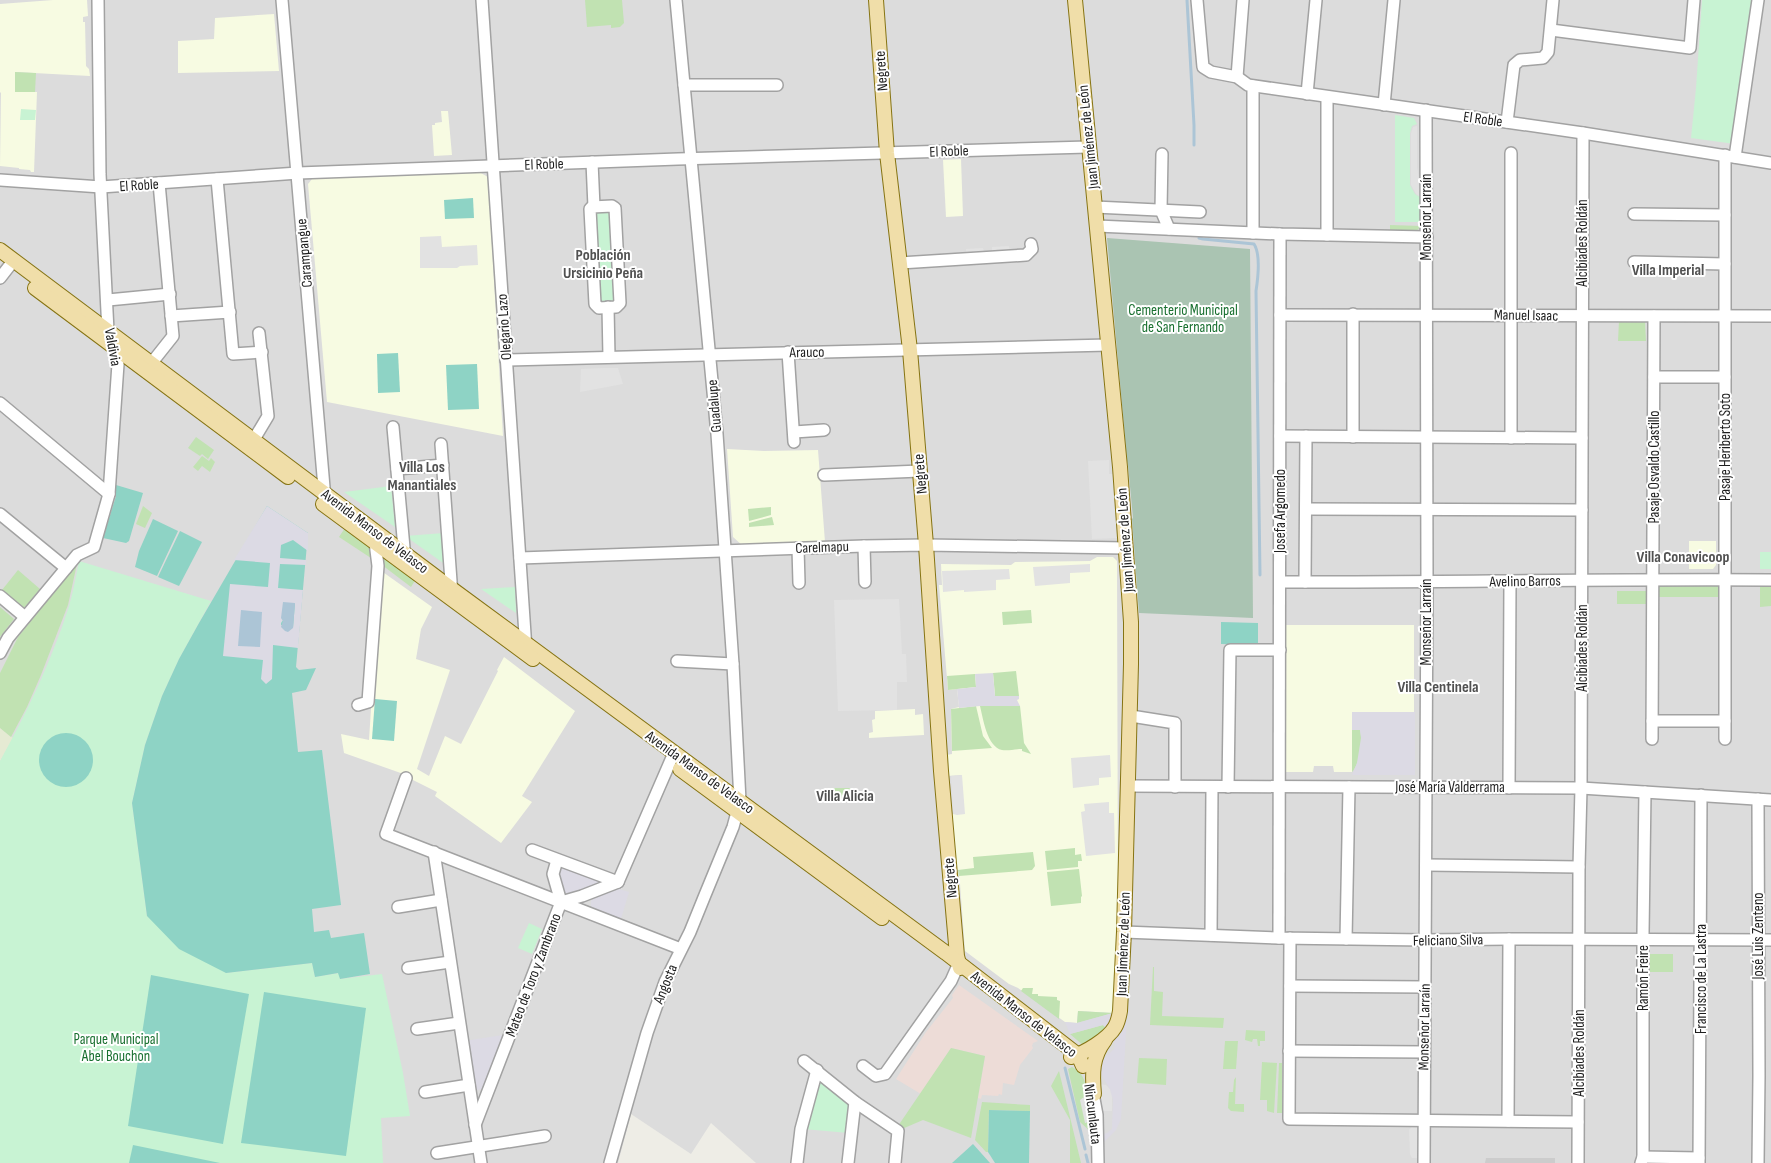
<svg xmlns="http://www.w3.org/2000/svg" width="1771" height="1163" viewBox="0 0 1771 1163" font-family="'Sofia Sans Condensed',sans-serif">
<style>
.residential{fill:#dcdcdc}
.commercial{fill:#eddcd7}
.education{fill:#f7fbe2}
.religious{fill:#ccc}
.farmland{fill:#e5ead3}
.grass{fill:#c1e2b2}
.cemetery{fill:#aac4b2}
.park{fill:#c8f3d3}
.pitch{fill:#8ed3c5}
.parking{fill:#e2e2e2}
.plaza{fill:#dcdae4;fill-rule:evenodd}
.water{fill:#acc5d6}
.lines{fill:none;stroke-linecap:round;stroke-linejoin:round}
.stream{stroke:#acc5d6;stroke-width:3}
.minor-casing{stroke:#a2a2a2;stroke-width:14}
.major-casing{stroke:#867413;stroke-width:16}
.minor{stroke:#fff;stroke-width:11}
.major{stroke:#f0dea9;stroke-width:14}
.labels{text-anchor:middle;stroke-width:4;stroke-linejoin:round;paint-order:stroke}
.street-label{font-size:15px;fill:#1e1e1e;stroke:#fff}
.park-label{font-size:15px;fill:#197030;stroke:#fff}
.neighbourhood-label{font-size:16px;font-weight:bold;fill:#515151;stroke:#fff}
</style>
<rect width="100%" height="100%" fill="#eeede6"/>
<path class="residential" d="M0,0H1771V1163H756L711,1123L691,1154L631,1114L618,1163H0V761L12,738L0,728Z"/>
<path class="commercial" d="M959,985L1038,1041L1033,1043L1032,1046L1033,1048L1020,1065L1014,1085L1003,1083L1002,1095L999,1094L998,1096L982,1095L981,1099L978,1098L985,1056L951,1048L921,1094L896,1079L926,1032L953,998L952,995Z"/>
<g class="education">
<path d="M53,0H87L88,16L83,17V22H85L86,66L89,69L90,76L15,72V92H37L34,172H31L30,170L19,169V168L0,166L1,93L0,92V4Z"/>
<path d="M274,14L279,71L178,73V41L214,39L215,18Z"/>
<path d="M441,111H448L452,155L434,156L432,125H435V123L442,122Z"/>
<path d="M961,159L963,216L946,217L943,160Z"/>
<path d="M479,172L488,177L503,436L327,402L308,184L312,179L365,175Z"/>
<path d="M727,449L764,451L818,450L825,542L743,546L733,537Z"/>
<path d="M1689,541H1716V565L1713,569H1689Z"/>
<path d="M1097,557H1113L1117,561L1118,915L1113,1013L1078,1011L1077,1023L1065,1022L1018,988L1009,984L965,951L960,884L958,870H956L951,814H957L962,775L947,776L946,755L952,754L951,709L959,707L957,689L948,690L939,585H942L941,564L1011,565L1015,562L1090,561Z"/>
<path d="M380,570L432,607L421,629L416,659L450,670L417,769L429,776L445,736L461,744L498,671L497,670L504,657L575,711L522,796L532,802L501,843L435,796L437,792L411,779L412,777L344,753L341,734L369,740Z"/>
<path d="M1285,625H1414V712H1352V772H1334L1333,766H1314L1313,772H1284Z"/>
<path d="M915,709V715L923,714L924,735L869,738V733L873,732L872,720L875,719V711Z"/>
</g>
<path class="religious" d="M1486,1158H1555V1163H1485Z"/>
<path class="farmland" d="M0,728L13,738L0,761Z"/>
<g class="grass">
<path d="M585,0H622L624,23L620,27L611,28V25L587,27Z"/>
<path d="M15,72L36,73L35,92H15Z"/>
<path d="M1390,225L1422,226L1415,232H1390Z"/>
<path d="M1619,321L1645,322L1646,341H1618Z"/>
<path d="M196,437L214,450L208,459L202,454L200,456L188,448Z"/>
<path d="M202,456L209,461L211,458L215,462L210,472L202,466L198,471L193,467Z"/>
<path d="M143,506L152,513L145,528L136,524Z"/>
<path d="M771,507V515L749,521L748,509Z"/>
<path d="M772,517L774,525L749,527V523Z"/>
<path d="M345,528L355,534V538H360L373,547L374,560L339,537Z"/>
<path d="M384,556L416,579L411,587L382,565Z"/>
<path d="M77,564L68,605L41,675L27,707L11,737L0,728V673L18,637Z"/>
<path d="M18,570L40,589L24,608L2,590Z"/>
<path d="M1660,584H1717L1721,589V597H1657V589Z"/>
<path d="M1760,584H1771V606L1760,607Z"/>
<rect x="1617" y="591" width="32" height="13"/>
<path d="M0,607L14,619L0,637Z"/>
<path d="M1031,610L1032,623L1003,625L1002,612Z"/>
<path d="M1016,671L1019,696H995L993,673Z"/>
<path d="M975,674L976,687L948,690L947,676Z"/>
<path d="M976,706L983,736L992,748L952,751L951,709Z"/>
<path d="M980,706H1020L1024,743L1031,754L1022,751V749C1016,749 1008,751 1002,750C987,747 983,718 980,706Z"/>
<path d="M1352,730H1360C1363,742 1360,763 1352,772Z"/>
<path d="M832,788H852L858,792V795C848,804 837,798 828,792V789Z"/>
<path d="M1075,848V855L1081,854L1082,861H1078V867L1047,870L1045,851Z"/>
<path d="M1033,852L1035,866L1032,870L959,876L958,870L974,868L973,857Z"/>
<path d="M1079,869L1082,896L1081,897V903L1051,906L1047,872Z"/>
<rect x="1650" y="954" width="23" height="18"/>
<path d="M1153,967H1154V991L1163,992L1162,1016L1224,1018L1223,1028L1150,1025Z"/>
<path d="M1023,988H1033L1032,994H1038V996L1057,997V1000L1060,1001L1059,1019L1021,991Z"/>
<path d="M1078,1011L1113,1013L1077,1023Z"/>
<path d="M1103,1025L1106,1028L1084,1046L1070,1034Z"/>
<path d="M1246,1030L1265,1031V1041H1260V1046H1258L1257,1039H1253L1252,1042L1245,1040Z"/>
<path d="M1225,1041H1238L1236,1069H1223Z"/>
<path d="M951,1048L985,1056L971,1138L923,1120L902,1129L898,1126Z"/>
<path d="M1139,1058L1167,1059L1166,1085L1137,1083Z"/>
<path d="M1262,1062L1277,1063L1274,1113L1267,1111V1100H1260Z"/>
<path d="M1279,1063H1282V1113H1277Z"/>
<path d="M1072,1067C1092,1076 1087,1105 1085,1123L1092,1120V1133L1080,1122L1068,1069Z"/>
<path d="M1059,1071L1081,1163H1070V1120L1051,1086Z"/>
<path d="M1236,1077L1235,1104H1244V1112L1231,1111L1228,1108L1229,1092H1233L1234,1080Z"/>
<path d="M982,1102L1030,1105V1111L989,1110L988,1152H986L975,1140Z"/>
</g>
<path class="cemetery" d="M1107,238L1250,249L1253,618L1139,613L1132,519L1133,518L1128,465L1127,461Z"/>
<g class="park">
<path d="M1702,0H1754L1735,144L1691,138L1696,88Z"/>
<path d="M21,109L36,110L35,120H20Z"/>
<path d="M1395,115L1414,118L1417,124L1412,126L1410,133V185L1415,194L1423,199L1422,222H1395Z"/>
<path d="M609,210L616,302L600,305L595,211Z"/>
<path d="M391,486L395,527L344,492Z"/>
<path d="M444,533L446,565L405,536Z"/>
<rect x="1760" y="552" width="11" height="17"/>
<path d="M79,561L211,601L179,659L162,696L145,745L132,803L147,916L226,973L312,963L315,977L339,973L340,979L382,974L403,1073L410,1116L381,1118L383,1163H0V761C27,712 52,660 69,606C73,592 76,576 79,561Z"/>
<path d="M515,587L516,613L481,589Z"/>
<path d="M529,923L542,929L532,954L518,948Z"/>
<path d="M819,1077L850,1101L849,1133L803,1129Z"/>
</g>
<g class="pitch">
<path d="M473,198L474,218L445,219L444,200Z"/>
<path d="M398,353L400,392L378,393L377,354Z"/>
<path d="M477,364L479,409L448,410L446,365Z"/>
<path d="M116,485L143,493L129,541L126,543L103,538L116,496Z"/>
<path d="M267,506L308,533L296,667L299,670L316,668L306,690L292,693L298,752L322,750L341,905L312,909L314,932L329,930L331,938L364,933L370,974L340,979L338,973L315,977L312,963L226,973L179,949L147,916L132,803L145,745L162,696L179,659L199,623Z"/>
<path d="M153,519L178,531L157,576L135,567L139,551Z"/>
<path d="M180,531L202,542L179,586L158,577Z"/>
<path d="M1221,622L1258,623V645L1221,644Z"/>
<path d="M375,699L397,701L394,741L372,739Z"/>
<circle cx="66" cy="760" r="27"/>
<path d="M151,975L249,994L223,1144L128,1126Z"/>
<path d="M264,992L366,1008L346,1156L241,1143Z"/>
<path d="M989,1110L1030,1111L1029,1163H995L988,1152Z"/>
<path d="M973,1144L990,1163H952Z"/>
<path d="M133,1145L220,1163H129Z"/>
</g>
<g class="parking">
<path d="M1417,126V167L1422,198L1416,194L1411,185V133L1413,127Z"/>
<path d="M441,236L442,247L477,245L478,265L460,266L457,268H420V237Z"/>
<path d="M1009,246L1010,253L966,255V249L983,248L984,251H992V247Z"/>
<path d="M604,368H618L623,384L580,392L581,369Z"/>
<path d="M1109,460V474H1114L1117,538L1092,539L1088,461Z"/>
<path d="M1090,564V572L1070,573V583L1035,586L1033,567Z"/>
<path d="M1009,569L1010,579L996,580V590L964,592V590L943,592L942,571Z"/>
<path d="M899,599L902,654H906L907,682H897V710L838,711L834,600Z"/>
<path d="M1110,755L1111,777L1099,778V785L1073,788L1071,758Z"/>
<path d="M962,775L965,814L957,815L953,814L951,776Z"/>
<path d="M1109,802V813H1114L1115,853L1086,856L1081,812L1085,811L1084,804Z"/>
<path d="M1099,1084L1106,1085L1110,1089L1112,1096V1111H1102Z"/>
<path d="M1088,1094L1092,1120L1085,1123L1080,1100Z"/>
<path d="M1412,1126H1419V1158H1412L1410,1154L1409,1130Z"/>
</g>
<g class="plaza">
<path d="M267,506L308,533V551L293,540L281,545L280,558L306,560V565L280,564L278,588L303,590L298,648L273,645L272,679L266,684L261,679L263,660L223,656L230,584L268,587L270,563L234,560ZM295,603L293,628L281,625V623Z"/>
<path d="M993,673L995,696H1019V699L1017,700L1020,706H980L959,708L957,689L976,687L975,674Z"/>
<path d="M1352,712H1415V775H1352L1357,763L1361,738L1360,730H1352Z"/>
<path d="M558,864L609,883L563,897L557,880Z"/>
<path d="M619,889L629,892L621,919L594,909L591,906V901L595,897Z"/>
<path d="M1128,998L1121,1119L1116,1130L1104,1142L1103,1134L1107,1133L1112,1129L1113,1100L1110,1089L1101,1074V1061L1114,1049L1115,1044L1112,1039Z"/>
<path d="M1113,1013L1116,1017L1106,1028L1103,1025L1070,1034L1065,1022L1077,1023Z"/>
<path d="M503,1035L482,1089L471,1091L464,1041Z"/>
</g>
<g class="water">
<path d="M283,602L295,603L293,628L288,632L285,631L281,627L283,621L281,618Z"/>
<path d="M241,610L262,612L260,647L238,646Z"/>
</g>
<g class="lines">
<g class="stream">
<path d="M1187,0L1194,125V145"/>
<path d="M1199,238L1203,239L1254,244C1261,255 1258,278 1256,291L1260,575"/>
<path d="M1065,1068L1085,1149"/>
<path d="M1086,1155L1088,1163"/>
</g>
<g class="minor-casing">
<g id="minor">
<path d="M282,0L325,499"/>
<path d="M482,0L526,649"/>
<path d="M1197,0L1203,67L1211,72L1237,77L1248,85L1583,133L1771,163"/>
<path d="M1551,30L1690,48L1694,0"/>
<path d="M1237,77L1243,0"/>
<path d="M684,85H777"/>
<path d="M1307,94L1316,0"/>
<path d="M1327,97V235"/>
<path d="M1384,105L1394,0"/>
<path d="M1507,122L1514,65L1520,60L1543,58L1548,52L1553,0"/>
<path d="M1162,154L1161,210L1169,229"/>
<path d="M1735,157L1758,0"/>
<path d="M592,162L594,207"/>
<path d="M217,179L233,354L262,352"/>
<path d="M0,180L101,187L298,173L678,159L1088,147"/>
<path d="M612,206L615,208L620,303L616,307L599,308L595,304L590,209L592,207Z"/>
<path d="M1095,207L1200,212"/>
<path d="M1634,214L1725,215"/>
<path d="M1097,226L1280,234L1427,237"/>
<path d="M1253,233V86"/>
<path d="M1634,262L1725,264"/>
<path d="M900,263L1026,255L1032,249L1031,244"/>
<path d="M0,278L14,260"/>
<path d="M108,300L170,294"/>
<path d="M608,307L609,357"/>
<path d="M1280,315L1771,316"/>
<path d="M171,316L230,312"/>
<path d="M788,352L794,442"/>
<path d="M506,360L1108,345"/>
<path d="M146,370L173,336L159,183"/>
<path d="M1654,377H1725"/>
<path d="M0,403L109,494"/>
<path d="M393,427L405,559"/>
<path d="M794,432L824,430"/>
<path d="M1280,436L1582,438"/>
<path d="M1353,437V314"/>
<path d="M1511,438V153"/>
<path d="M441,444L452,595"/>
<path d="M250,446L268,416L259,333"/>
<path d="M397,469L443,465"/>
<path d="M824,475L920,471"/>
<path d="M1306,509L1582,510"/>
<path d="M0,514L66,568"/>
<path d="M864,546L865,582"/>
<path d="M798,548L799,583"/>
<path d="M520,558L864,546L926,545L1125,548"/>
<path d="M1280,582C1444,582 1607,579 1771,580"/>
<path d="M1305,582L1306,436"/>
<path d="M0,596L25,617"/>
<path d="M0,653L8,638L77,555L94,547L109,494L118,364L115,349L108,331L100,174L98,0"/>
<path d="M677,661L733,664"/>
<path d="M358,705L368,702L378,566L375,542L377,538"/>
<path d="M1131,716L1175,723V787"/>
<path d="M1652,721H1725"/>
<path d="M1652,739L1654,316"/>
<path d="M1725,739V155"/>
<path d="M406,778L386,834L681,949"/>
<path d="M1129,786L1581,788L1771,800"/>
<path d="M1228,787L1230,650H1280"/>
<path d="M1509,788L1510,581"/>
<path d="M532,850L618,882"/>
<path d="M434,852L481,1163"/>
<path d="M557,860L553,874L561,902"/>
<path d="M1426,865L1579,867"/>
<path d="M398,907L441,900"/>
<path d="M1124,932L1279,938L1425,940L1509,939L1771,940"/>
<path d="M1211,935L1212,787"/>
<path d="M1279,938L1280,234"/>
<path d="M1290,938L1289,1119L1578,1122"/>
<path d="M1346,939L1349,787"/>
<path d="M408,968L450,962"/>
<path d="M1290,986L1425,987"/>
<path d="M417,1029L459,1023"/>
<path d="M1289,1051L1424,1052"/>
<path d="M804,1061L855,1102L898,1131L895,1163"/>
<path d="M863,1066L876,1076L885,1074L951,981L959,963"/>
<path d="M1092,1088L1097,1115L1098,1163"/>
<path d="M425,1092L469,1085"/>
<path d="M1508,1121L1509,939"/>
<path d="M475,1125L561,902L582,896L618,882L674,753"/>
<path d="M437,1153L545,1136"/>
<path d="M1643,1157L1699,1158"/>
<path d="M610,1163L647,1033L665,982L690,932L705,895L733,827L740,801L733,664L717,434L676,0"/>
<path d="M797,1163L801,1129L817,1070"/>
<path d="M848,1163L855,1102"/>
<path d="M1424,1163L1427,582L1426,110"/>
<path d="M1578,1163L1579,867L1581,788L1583,133"/>
<path d="M1641,1163L1643,1157V933L1645,792"/>
<path d="M1699,1163L1701,795"/>
<path d="M1758,1163L1759,1076L1758,799"/>
</g>
</g>
<g class="major-casing">
<g id="major">
<path d="M876,0L887,153L910,350L926,545L941,771L957,956L960,968"/>
<path d="M0,250L452,589L946,953L1078,1055L1083,1066"/>
<path d="M35,288L288,477"/>
<path d="M323,504L533,659"/>
<path d="M680,769L882,918"/>
<path d="M1071,1057C1085,1053 1108,1039 1115,1027C1118,1022 1119,1017 1120,1011L1124,932L1131,664V622L1120,467L1075,0"/>
<path d="M1094,1094C1092,1073 1092,1057 1105,1040"/>
</g>
</g>
<use href="#minor" class="minor"/>
<use href="#major" class="major"/>
</g>
<g class="labels">
<g class="street-label">
<text transform="translate(881 71) rotate(-94)" y="5">Negrete</text>
<text transform="translate(1483 119) rotate(8)" y="5">El Roble</text>
<text transform="translate(1088 137) rotate(-96)" y="5">Juan Jiménez de León</text>
<text transform="translate(949 151) rotate(-2)" y="5">El Roble</text>
<text transform="translate(544 164) rotate(-2)" y="5">El Roble</text>
<text transform="translate(139 185) rotate(-4)" y="5">El Roble</text>
<text transform="translate(1426 217) rotate(-90)" y="5">Monseñor Larraín</text>
<text transform="translate(1582 243) rotate(-90)" y="5">Alcibíades Roldán</text>
<text transform="translate(304 253) rotate(-95)" y="5">Carampangue</text>
<text transform="translate(1526 315) rotate(1)" y="5">Manuel Isaac</text>
<text transform="translate(504 327) rotate(-94)" y="5">Olegario Lazo</text>
<text transform="translate(113 347) rotate(80)" y="5">Valdivia</text>
<text transform="translate(807 352) rotate(-1)" y="5">Arauco</text>
<text transform="translate(714 406) rotate(-95)" y="5">Guadalupe</text>
<text transform="translate(1725 447) rotate(-90)" y="5">Pasaje Heriberto Soto</text>
<text transform="translate(1654 467) rotate(-90)" y="5">Pasaje Osvaldo Castillo</text>
<text transform="translate(920 474) rotate(-95)" y="5">Negrete</text>
<text transform="translate(1280 511) rotate(-90)" y="5">Josefa Argomedo</text>
<text transform="translate(375 531) rotate(37)" y="5">Avenida Manso de Velasco</text>
<text transform="translate(1125 540) rotate(-94)" y="5">Juan Jiménez de León</text>
<text transform="translate(822 547) rotate(-2)" y="5">Carelmapu</text>
<text transform="translate(1525 581) rotate(-1)" y="5">Avelino Barros</text>
<text transform="translate(1426 622) rotate(-90)" y="5">Monseñor Larraín</text>
<text transform="translate(1582 648) rotate(-90)" y="5">Alcibíades Roldán</text>
<text transform="translate(700 772) rotate(36)" y="5">Avenida Manso de Velasco</text>
<text x="1450" y="792">José María Valderrama</text>
<text transform="translate(950 878) rotate(-95)" y="5">Negrete</text>
<text transform="translate(1758 936) rotate(-90)" y="5">José Luis Zenteno</text>
<text transform="translate(1448 940) rotate(-1)" y="5">Feliciano Silva</text>
<text transform="translate(1123 944) rotate(-88)" y="5">Juan Jiménez de León</text>
<text transform="translate(533 975) rotate(-69)" y="5">Mateo de Toro y Zambrano</text>
<text transform="translate(1643 978) rotate(-90)" y="5">Ramón Freire</text>
<text transform="translate(1701 979) rotate(-90)" y="5">Francisco de La Lastra</text>
<text transform="translate(665 984) rotate(-68)" y="5">Angosta</text>
<text transform="translate(1024 1014) rotate(38)" y="5">Avenida Manso de Velasco</text>
<text transform="translate(1424 1027) rotate(-89)" y="5">Monseñor Larraín</text>
<text transform="translate(1579 1053) rotate(-90)" y="5">Alcibíades Roldán</text>
<text transform="translate(1093 1114) rotate(83)" y="5">Nincunlauta</text>
</g>
<g class="park-label">
<text x="1183" y="315">Cementerio Municipal<tspan x="1183" dy="17">de San Fernando</tspan></text>
<text x="116" y="1044">Parque Municipal<tspan x="116" dy="17">Abel Bouchon</tspan></text>
</g>
<g class="neighbourhood-label">
<text x="603" y="260">Población<tspan x="603" dy="18">Ursicinio Peña</tspan></text>
<text x="1668" y="275">Villa Imperial</text>
<text x="422" y="472">Villa Los<tspan x="422" dy="18">Manantiales</tspan></text>
<text x="1683" y="562">Villa Conavicoop</text>
<text x="1438" y="692">Villa Centinela</text>
<text x="845" y="801">Villa Alicia</text>
</g>
</g>
</svg>
